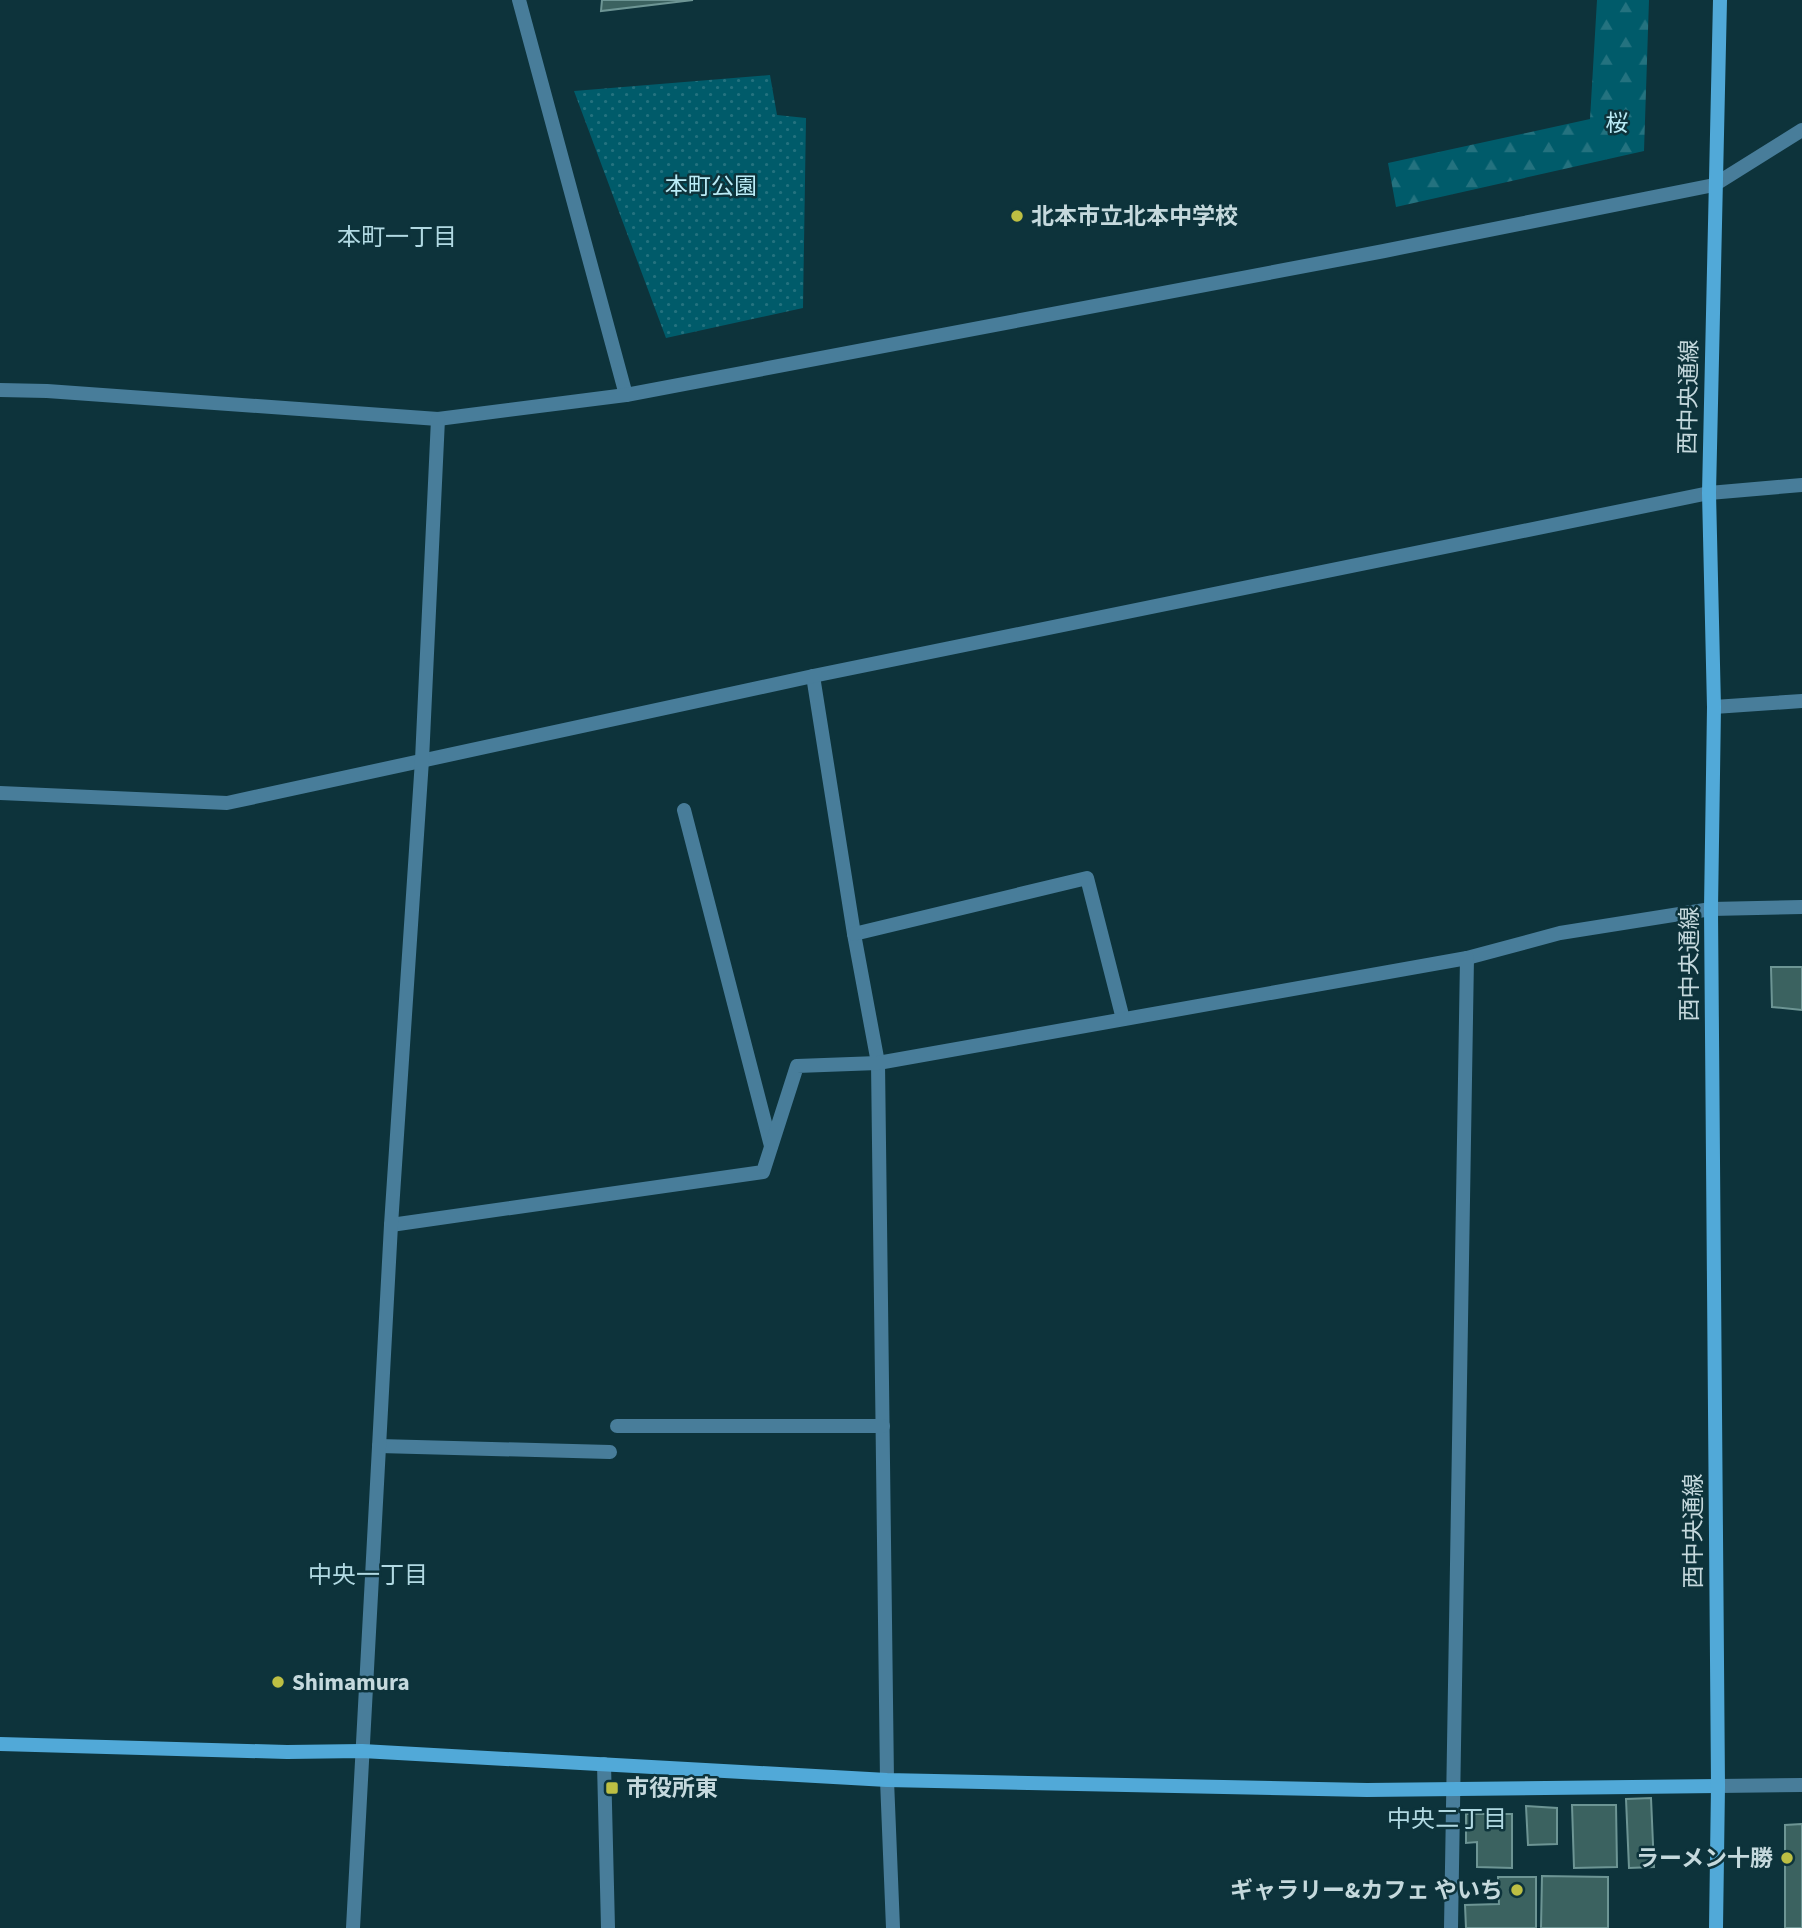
<svg xmlns="http://www.w3.org/2000/svg" width="1802" height="1928" viewBox="0 0 1802 1928" font-family="'Source Sans 3','Noto Sans JP',sans-serif">
<style>
.green{fill:url(#green-dots)}
.forest{fill:url(#forest-firs)}
.building{fill:#3b6260;stroke:#6d9594;stroke-width:2}
.lines{fill:none;stroke-linecap:round;stroke-linejoin:round}
.lane{stroke:#487d9a;stroke-width:14}
.street{stroke:#487d9a;stroke-width:14}
.secondary{stroke:#51a9d8;stroke-width:14}
.poi-dot{fill:#bdbf43;stroke:#0d333b;stroke-width:2.5}
.labels{text-anchor:middle;stroke-width:5;stroke-linejoin:round;paint-order:stroke}
.park-label{font-size:23px;fill:#bbecf7;stroke:#0d333b}
.poi-label{font-size:23px;font-weight:bold;fill:#c5d9dd;stroke:#0d333b;text-anchor:start}
.street-label{font-size:23px;fill:#c5d9dd;stroke:#0d333b}
.neighbourhood-label{font-size:24px;fill:#b1d9e2;stroke:#0d333b}
</style>
<defs>
<pattern id="green-dots" width="8" height="8" patternUnits="userSpaceOnUse" patternTransform="scale(1.75)"><rect width="8" height="8" fill="#005b6a"/><path d="M2 2h.1M6 6h.1" fill="none" stroke="#24727f" stroke-width="1.8" stroke-linecap="round"/></pattern>
<pattern id="forest-firs" width="22" height="20" patternUnits="userSpaceOnUse" patternTransform="scale(1.75)"><rect width="22" height="20" fill="#005b6a"/><path d="M5 1l3.5 6h-7zM16 11l3.5 6h-7z" fill="#24727f"/></pattern>
</defs>
<rect width="100%" height="100%" fill="#0d333b"/>
<path class="green" d="M770,75L777,115L806,118L803,308L666,338L574,91Z"/>
<path class="forest" d="M1597,0H1649L1644,151L1396,207L1388,163L1590,119Z"/>
<g class="building">
<path d="M602,0H693L601,11Z"/>
<path d="M1771,967H1802V1010L1772,1007Z"/>
<path d="M1651,1798L1654,1867L1629,1868L1626,1799Z"/>
<path d="M1572,1805H1616L1617,1867L1574,1868Z"/>
<path d="M1526,1806L1557,1808V1844L1528,1845Z"/>
<path d="M1466,1814H1512V1868L1477,1867V1842L1466,1843Z"/>
<path d="M1802,1824V1928H1785V1825Z"/>
<path d="M1542,1876L1608,1877V1928H1541Z"/>
<path d="M1498,1877H1536V1928H1466L1465,1905L1499,1904Z"/>
</g>
<g class="lines">
<path class="lane" d="M684,810L771,1146"/>
<g class="street">
<path d="M519,0L626,395"/>
<path d="M0,390L47,391L438,419L626,395L1384,251L1714,185L1802,130"/>
<path d="M813,676L854,934L878,1063L887,1780L893,1928"/>
<path d="M1714,707L1802,701"/>
<path d="M0,793L227,803L813,676L1709,493L1802,485"/>
<path d="M854,934L1087,878L1123,1019"/>
<path d="M391,1225L763,1172L797,1066L878,1063L1467,958L1560,933L1711,909L1802,907"/>
<path d="M617,1426H883"/>
<path d="M379,1446L610,1452"/>
<path d="M604,1764L608,1928"/>
<path d="M1718,1786L1802,1785"/>
<path d="M353,1928L391,1225L422,760L438,419"/>
<path d="M1451,1928L1467,958"/>
</g>
<g class="secondary">
<path d="M0,1744L287,1752L362,1751L887,1780L1367,1790L1718,1786"/>
<path d="M1716,1928L1718,1786L1711,909L1714,707L1709,493L1720,0"/>
</g>
</g>
<g class="poi-dot">
<circle cx="1017" cy="216" r="7"/>
<circle cx="278" cy="1682" r="7"/>
<rect x="605" y="1781" width="14" height="14" rx="3.5"/>
<circle cx="1787" cy="1858" r="7"/>
<circle cx="1517" cy="1890" r="7"/>
</g>
<g class="labels">
<g class="park-label">
<text x="1617" y="131">桜</text>
<text x="711" y="194">本町公園</text>
</g>
<g class="poi-label">
<text x="1031" y="224">北本市立北本中学校</text>
<text x="292" y="1690">Shimamura</text>
<text x="626" y="1796">市役所東</text>
<text x="1773" y="1866" text-anchor="end">ラーメン十勝</text>
<text x="1503" y="1898" text-anchor="end">ギャラリー&amp;カフェ やいち</text>
</g>
<g class="street-label">
<text transform="translate(1688 397) rotate(-89)" y="8">西中央通線</text>
<text transform="translate(1689 964) rotate(-90)" y="8">西中央通線</text>
<text transform="translate(1693 1531) rotate(-90)" y="8">西中央通線</text>
</g>
<g class="neighbourhood-label">
<text x="397" y="245">本町一丁目</text>
<text x="368" y="1583">中央一丁目</text>
<text x="1447" y="1827">中央二丁目</text>
</g>
</g>
</svg>
